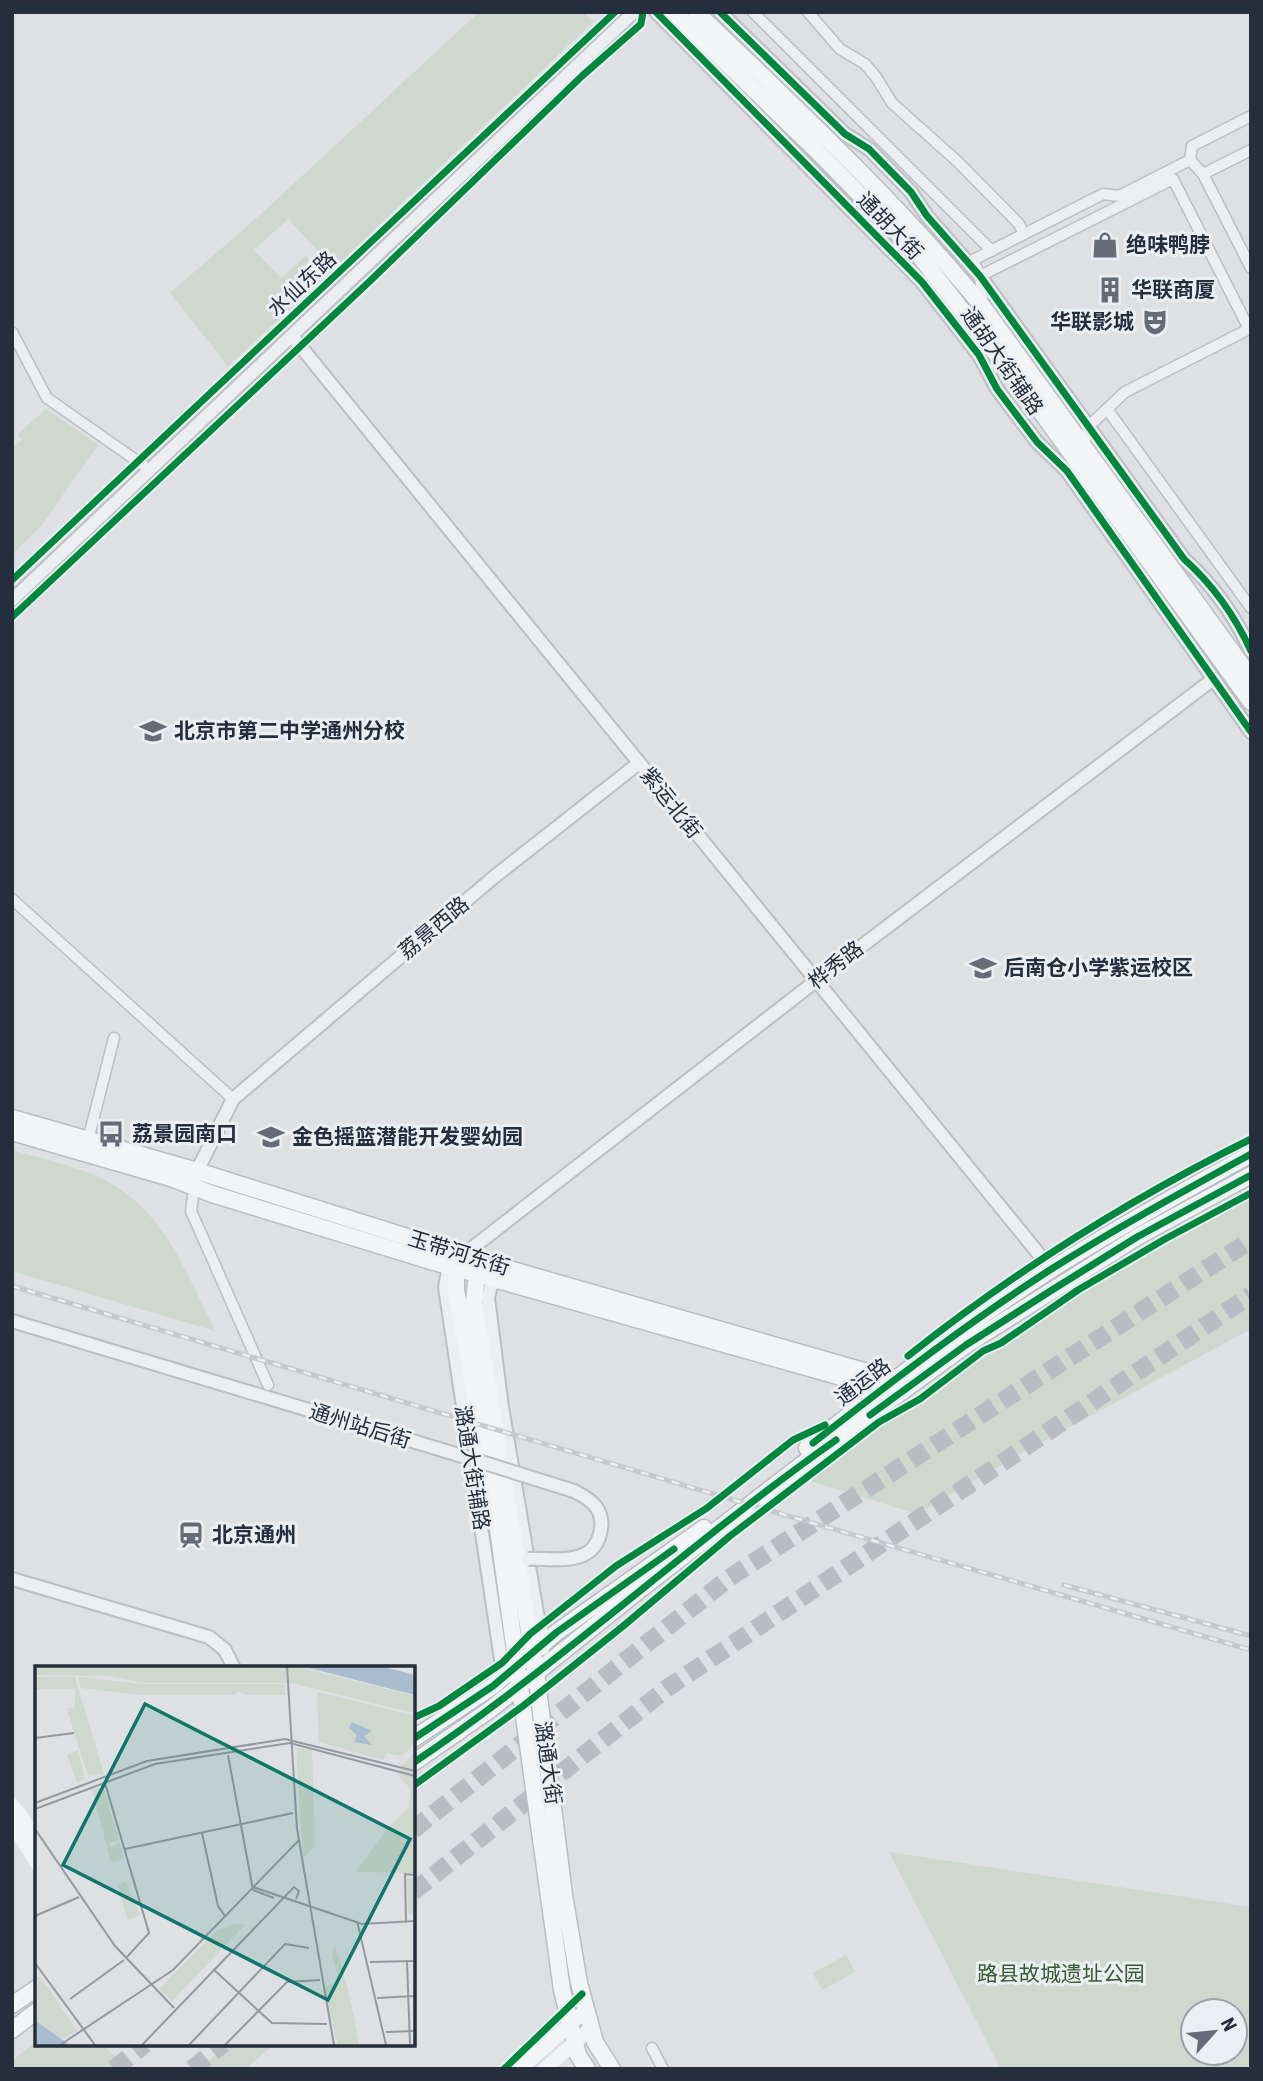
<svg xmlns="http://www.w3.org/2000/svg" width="1263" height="2081" viewBox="0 0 1263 2081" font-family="'Roboto Condensed','Noto Sans SC',sans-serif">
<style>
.green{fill:#ced8ce;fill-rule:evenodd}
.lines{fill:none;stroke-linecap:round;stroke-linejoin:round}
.motorway-tunnel{stroke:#b9bcc2;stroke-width:18;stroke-dasharray:18 9;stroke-linecap:butt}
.minor-casing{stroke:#bcbec1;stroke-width:13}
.tertiary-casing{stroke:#bcbec1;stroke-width:16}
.primary-casing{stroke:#babdc1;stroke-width:19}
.minor{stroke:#edeef1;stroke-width:10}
.tertiary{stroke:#edeef1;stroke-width:12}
.secondary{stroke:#f2f4f5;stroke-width:14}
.primary{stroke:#f2f4f5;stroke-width:16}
.rail-casing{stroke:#c6c8cc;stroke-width:5}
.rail{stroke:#eaeff4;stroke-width:2.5;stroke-dasharray:8;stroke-linecap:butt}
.tertiary-bridge-casing{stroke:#bcbec1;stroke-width:16;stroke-linecap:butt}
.tertiary-bridge{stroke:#edeef1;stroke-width:12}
.cycleway-casing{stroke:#eaeff4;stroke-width:11}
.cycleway{stroke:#00873e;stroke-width:7}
.labels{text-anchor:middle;stroke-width:6;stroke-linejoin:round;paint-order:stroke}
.street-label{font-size:21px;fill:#252e3d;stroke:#eaeff4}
.poi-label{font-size:21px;font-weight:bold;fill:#252e3d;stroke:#eaeff4;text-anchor:start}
.park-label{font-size:21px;fill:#395932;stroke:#eaeff4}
.inset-road{fill:none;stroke:#9499a1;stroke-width:2}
.view{fill:#0f766e;fill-opacity:0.15;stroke:#0f766e;stroke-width:3.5}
.inset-edge{fill:none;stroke:#252e3d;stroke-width:3.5}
</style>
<rect width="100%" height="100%" fill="#dee0e3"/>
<g class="green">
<path d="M479,12H583L593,22L334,268L288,219L254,250L281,278L306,256L324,277L228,366L170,293L261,214Z"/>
<path d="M46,409L98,445L41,526L12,554V448L22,440L17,435Z"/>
<path d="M12,1150C46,1160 85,1167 115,1186C168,1219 188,1277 215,1331L12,1271Z"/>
<path d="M1251,1193V1329L1013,1458L917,1514L798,1477L1098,1278Z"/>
<path d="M889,1852L1251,1907V2069H1001ZM1235,2011V2053H1193V2011Z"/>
<path d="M846,1955L855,1972L822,1990L813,1973Z"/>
<path d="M37,2041V2044H101L129,2069H12V2061Z"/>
<path d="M227,2044H274L246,2069H200Z"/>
</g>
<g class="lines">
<g class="motorway-tunnel">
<path d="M413,1830L729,1578L1251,1240"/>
<path d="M413,1892L666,1689L1251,1295"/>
<path d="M114,2069L145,2044"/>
<path d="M192,2069L223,2044"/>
</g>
<g class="minor-casing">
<g id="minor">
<path d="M753,12L992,251"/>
<path d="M808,12L840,49L865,64L876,77L892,103L958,162L1019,224L1024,234"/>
<path d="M1190,160L1192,146L1251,116"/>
<path d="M1203,174L1251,268"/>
<path d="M980,276L1173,179L1249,329L1125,392L1089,426L1083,445"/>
<path d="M983,306L980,276L973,260L1103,194L1119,196L1190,160L1203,174L1251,150"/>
<path d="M12,332L47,398L150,470"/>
<path d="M1107,409L1251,608"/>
<path d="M12,899L233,1099"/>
<path d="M88,1140L114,1038"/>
<path d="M195,1182L191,1211L268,1385"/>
<path d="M652,2048L663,2069"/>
</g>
</g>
<g class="tertiary-casing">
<g id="tertiary">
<path d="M656,12L922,282L979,355L997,389L1037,442L1067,471L1251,732"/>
<path d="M720,12L845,134L869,149L911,192L927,216L980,276L1184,559C1213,585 1235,616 1251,651"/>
<path d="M292,336L1051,1269"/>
<path d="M12,600L634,12"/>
<path d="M197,1171L233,1099L494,877L639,763"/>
<path d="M502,1280L491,1285L488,1298L502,1407L537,1613L545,1643L543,1649"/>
<path d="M12,1321L459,1455"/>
<path d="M12,1579L209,1637L225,1650L234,1668"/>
<path d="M495,1683L500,1676L502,1666L445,1287L449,1266L817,980L1212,680"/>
</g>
</g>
<g class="primary-casing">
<g id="primary">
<path d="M674,12L815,149L919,255L1036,405L1251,702"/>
<path d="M696,12C795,107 896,201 983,307L1251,678"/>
<path d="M12,1118L197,1171L509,1269L874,1374L897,1390"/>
<path d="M12,1132L171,1178L212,1194L434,1262L852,1380L884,1395"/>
<path d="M807,1448C887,1385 967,1323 1052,1269C1117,1228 1184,1191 1251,1154"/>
<path d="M413,1739L493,1686L557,1632L704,1528"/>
<path d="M413,1763L491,1709L638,1591L809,1459L966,1345L1137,1237L1251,1175"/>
<path d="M12,2005L37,1988"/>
<path d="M12,2030L37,2011"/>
<path d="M587,2069L578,2055L562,1990L496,1515L456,1290V1268L463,1254L477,1275L474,1301L536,1673L564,1895L579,1983L595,2042L612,2069"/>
</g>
</g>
<use href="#minor" class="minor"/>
<use href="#tertiary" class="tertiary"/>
<g class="secondary">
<path d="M12,1805L22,1817L37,1845"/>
<path d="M12,1822L37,1864"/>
<path d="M520,2069L586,2010"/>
<path d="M545,2069L591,2028"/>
</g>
<use href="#primary" class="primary"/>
<g class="rail-casing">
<g id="rail">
<path d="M12,1286L778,1513L1251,1650"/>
<path d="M1064,1585L1251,1636"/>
</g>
</g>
<use href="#rail" class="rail"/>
<g class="tertiary-bridge-casing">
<path id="tertiary-bridge" d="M459,1455L574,1491C582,1495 591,1500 596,1507C607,1522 600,1548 583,1555C568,1562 544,1558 528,1559"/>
</g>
<use href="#tertiary-bridge" class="tertiary-bridge"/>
<g class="cycleway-casing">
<g id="cycleway">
<path d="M656,12L922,282L979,355L997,389L1037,442L1067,471L1251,732"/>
<path d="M720,12L845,134L869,149L911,192L927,216L980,276L1184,559C1213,585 1235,616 1251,651"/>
<path d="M12,580L615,12"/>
<path d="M12,617L370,281L582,76L641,24L643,12"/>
<path d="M908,1356C1014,1272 1130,1199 1251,1139"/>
<path d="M870,1415L966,1345L1052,1290L1137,1237L1251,1175"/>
<path d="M813,1443C891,1382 970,1321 1053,1268C1118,1227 1184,1191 1251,1154"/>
<path d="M413,1718L439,1706L502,1663L530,1634L616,1566L707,1508L793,1440L825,1425"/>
<path d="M413,1739L493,1686L557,1632L674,1549"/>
<path d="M413,1763C560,1664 691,1542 836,1440"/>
<path d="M413,1786L523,1706L622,1627L730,1536L879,1422L920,1399L983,1351L1001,1343L1078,1290L1165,1239L1251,1193"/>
<path d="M504,2069L582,1994"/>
</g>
</g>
<use href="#cycleway" class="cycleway"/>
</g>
<defs>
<g id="shop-bare" transform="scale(2.1)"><path d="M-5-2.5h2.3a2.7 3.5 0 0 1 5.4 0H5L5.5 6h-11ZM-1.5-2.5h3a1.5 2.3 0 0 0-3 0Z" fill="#666c77" stroke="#eaeff4" stroke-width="2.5" paint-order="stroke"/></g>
<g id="building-bare" transform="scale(2.1)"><path d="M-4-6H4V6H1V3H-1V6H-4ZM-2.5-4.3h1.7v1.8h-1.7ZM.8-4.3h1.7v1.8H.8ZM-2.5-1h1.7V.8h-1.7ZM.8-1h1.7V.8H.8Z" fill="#666c77" stroke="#eaeff4" stroke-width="2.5" paint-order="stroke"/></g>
<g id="theatre-bare" transform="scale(2.1)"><path d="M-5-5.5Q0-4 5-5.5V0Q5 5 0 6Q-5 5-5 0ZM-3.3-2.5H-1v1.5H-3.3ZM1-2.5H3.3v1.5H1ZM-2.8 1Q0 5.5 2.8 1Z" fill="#666c77" stroke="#eaeff4" stroke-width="2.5" paint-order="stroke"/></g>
<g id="school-bare" transform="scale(2.1)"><path d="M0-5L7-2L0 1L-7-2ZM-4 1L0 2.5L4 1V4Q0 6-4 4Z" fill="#666c77" stroke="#eaeff4" stroke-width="2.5" paint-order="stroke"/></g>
<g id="bus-bare" transform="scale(2.1)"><path d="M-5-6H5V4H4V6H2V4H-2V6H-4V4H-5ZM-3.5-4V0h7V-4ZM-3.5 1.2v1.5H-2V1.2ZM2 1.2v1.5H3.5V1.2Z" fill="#666c77" stroke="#eaeff4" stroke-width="2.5" paint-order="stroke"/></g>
<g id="station-bare" transform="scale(2.1)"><path d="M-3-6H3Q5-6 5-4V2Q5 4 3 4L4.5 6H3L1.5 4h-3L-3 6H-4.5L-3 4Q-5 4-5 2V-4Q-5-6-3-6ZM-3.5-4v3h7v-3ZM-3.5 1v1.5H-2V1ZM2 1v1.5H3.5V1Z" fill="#666c77" stroke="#eaeff4" stroke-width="2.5" paint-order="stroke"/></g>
</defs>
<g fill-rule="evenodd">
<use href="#shop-bare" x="1105" y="245"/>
<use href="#building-bare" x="1110" y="290"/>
<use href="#theatre-bare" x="1155" y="322"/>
<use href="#school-bare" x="153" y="731"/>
<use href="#school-bare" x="983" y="968"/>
<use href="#bus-bare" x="111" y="1134"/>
<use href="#school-bare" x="271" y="1137"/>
<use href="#station-bare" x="191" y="1535"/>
</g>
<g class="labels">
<g class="street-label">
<text transform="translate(890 226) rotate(46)" y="7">通胡大街</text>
<text transform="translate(302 284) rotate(-43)" y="7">水仙东路</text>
<text transform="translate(1002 361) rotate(55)" y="7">通胡大街辅路</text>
<text transform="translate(671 803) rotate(51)" y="7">紫运北街</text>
<text transform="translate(434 928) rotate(-40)" y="7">荔景西路</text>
<text transform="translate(836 965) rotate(-38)" y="7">桦秀路</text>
<text transform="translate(459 1253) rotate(17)" y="7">玉带河东街</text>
<text transform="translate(863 1382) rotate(-37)" y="7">通运路</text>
<text transform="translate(360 1426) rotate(17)" y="7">通州站后街</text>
<text transform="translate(472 1468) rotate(81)" y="7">潞通大街辅路</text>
<text transform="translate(548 1763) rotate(82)" y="7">潞通大街</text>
</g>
<g class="poi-label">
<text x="1126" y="252">绝味鸭脖</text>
<text x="1131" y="297">华联商厦</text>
<text x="1134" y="329" text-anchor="end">华联影城</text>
<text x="174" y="738">北京市第二中学通州分校</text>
<text x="1004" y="975">后南仓小学紫运校区</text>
<text x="132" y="1141">荔景园南口</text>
<text x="292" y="1144">金色摇篮潜能开发婴幼园</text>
<text x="212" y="1542">北京通州</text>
</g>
<g class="park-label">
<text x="1061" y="1981">路县故城遗址公园</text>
</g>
</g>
<g transform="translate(35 1666)">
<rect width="380" height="380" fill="#dee0e3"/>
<path d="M0,0H259L380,30V47L257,17H109L73,10L0,9ZM0,11H40L69,108L53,110L32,43L40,42V23H0ZM43,11L109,18H249L250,29H211L202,25L201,29H103L46,22ZM282,26L380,50V77L367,90L351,87L348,94L284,76ZM261,82L277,83L280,180L268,193ZM43,84L49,107L48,115L42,116L32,89ZM380,86V207L321,206L355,159L374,142L376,123L364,111L366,100ZM64,122L69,125L84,174L75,176L76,182L84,176L89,193L76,196L57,125ZM372,212H380V249L373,248ZM91,215L105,249L92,254L83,219ZM198,258H211L137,335L124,323L181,265ZM300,279L315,331L324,379H303L290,328L291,320L304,315L297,288ZM0,307L14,323L42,365L27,373L0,354Z" fill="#ced8ce"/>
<path d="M266,0H345L380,9V29ZM317,56L337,65L329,70L337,79L319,76L322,69L314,62ZM0,354L15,365L35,379H0Z" fill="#aabdd0"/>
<path class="inset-road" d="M252,0L262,163L299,379M0,72L39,67M193,89L218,224L239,232M70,117L114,267L91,292M0,137L112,95L250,73L380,105M0,143L120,98L255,77L380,110M0,163L80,280L139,342M167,167L183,240L190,250M90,183L258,147M218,221L327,258L380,255M0,250L44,231M322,255L351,379M371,256L370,208L380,209M372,295L375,379M335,296L380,295M0,297L60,379M178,303L237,357L292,358M342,332L380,330M35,333L89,294M351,366L380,365M25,379L138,304L264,174M107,379L259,221L264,225L261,233M154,379L250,278L274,282M190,379L252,316L285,314"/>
<path class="view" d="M110,38L375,173L293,334L28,199Z"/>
<rect width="380" height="380" class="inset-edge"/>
</g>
<rect width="1263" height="2081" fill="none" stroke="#252e3d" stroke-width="28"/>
<g transform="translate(1214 2032) rotate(63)"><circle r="33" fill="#eaeff4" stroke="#9ba2ab" stroke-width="2"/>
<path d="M0-5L12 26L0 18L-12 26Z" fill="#666c77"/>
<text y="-10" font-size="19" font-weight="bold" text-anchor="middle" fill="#252e3d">N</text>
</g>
</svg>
